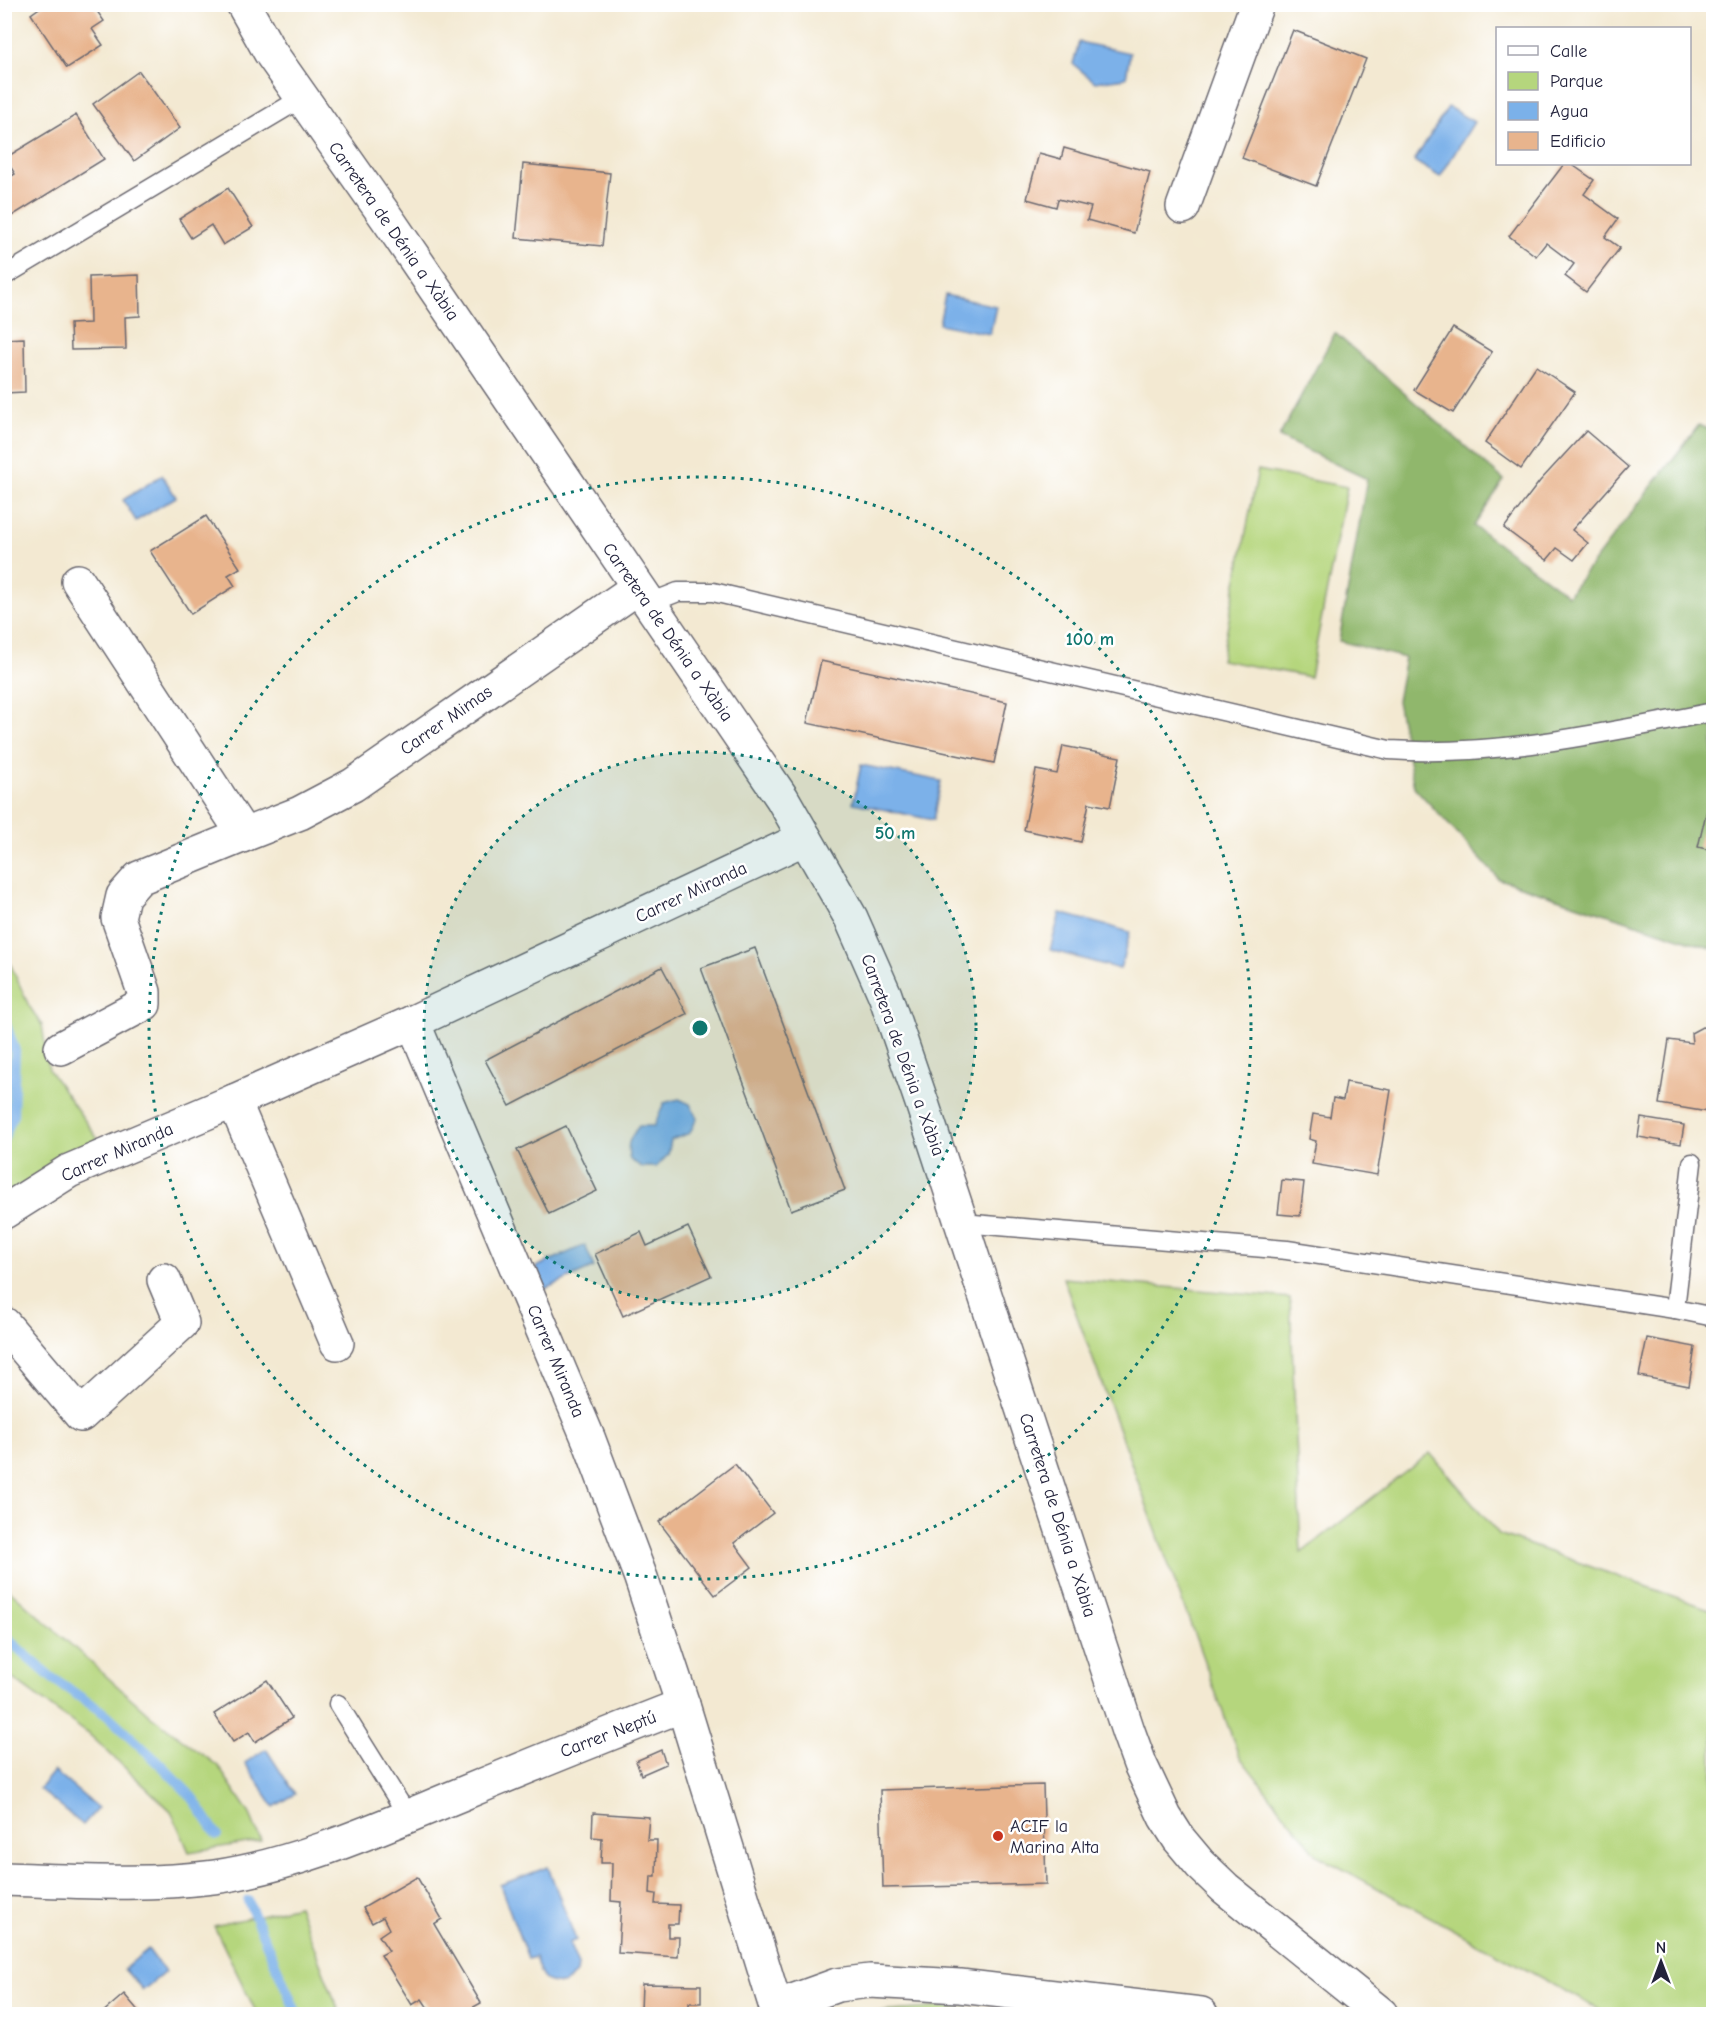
<svg xmlns="http://www.w3.org/2000/svg" width="1718" height="2019" viewBox="0 0 1718 2019" font-family="'Comic Neue',sans-serif">
<style>
.green{fill:#b5d67d;stroke:#6c7c5c;stroke-width:1.5}
.forest{fill:#90b76c;stroke:#596c54;stroke-width:1.5}
.water{fill:#7bb1e9;stroke:#4e6a92;stroke-width:1.5}
.lines{fill:none;stroke-linecap:round;stroke-linejoin:round}
.stream{stroke:#7bb1e9;stroke-width:10}
.building{fill:#e8b48d}
.service-casing{stroke:#6b6870;stroke-width:21}
.minor-casing{stroke:#6b6870;stroke-width:36}
.tertiary-casing{stroke:#6b6870;stroke-width:36}
.service{stroke:#fff;stroke-width:18}
.minor{stroke:#fff;stroke-width:33}
.tertiary{stroke:#fff;stroke-width:33}
.ring{fill:none;stroke:#0f766e;stroke-width:3;stroke-dasharray:3 6}
.poi-dot{fill:#c8321e;stroke:#fff;stroke-width:2}
.labels{text-anchor:middle;stroke-width:5;stroke-linejoin:round;paint-order:stroke}
.street-label{font-size:18px;fill:#22223b;stroke:#fff}
.poi-label{font-size:18px;fill:#22223b;stroke:#fff;text-anchor:start}
.centre{fill:#0f766e;stroke:#fff;stroke-width:3}
.ring-label{font-size:18px;text-anchor:middle;font-weight:bold;fill:#0f766e;stroke:#fff;stroke-width:5;stroke-linejoin:round;paint-order:stroke}
</style>
<rect width="100%" height="100%" fill="#fff"/>
<filter id="ink" filterUnits="userSpaceOnUse"><feTurbulence type="fractalNoise" baseFrequency=".0167" numOctaves="2"/><feDisplacementMap in="SourceGraphic" scale="12" xChannelSelector="R" yChannelSelector="G"/><feConvolveMatrix kernelMatrix="1 2 1 2 8 2 1 2 1" color-interpolation-filters="sRGB"/></filter>
<filter id="wash" filterUnits="userSpaceOnUse"><feTurbulence type="fractalNoise" baseFrequency=".008" numOctaves="4" result="noise"/><feDisplacementMap in="SourceGraphic" scale="24" xChannelSelector="R" yChannelSelector="G"/><feGaussianBlur stdDeviation="1.35" result="paint"/><feColorMatrix in="noise" values="0 0 0 0 0 0 0 0 0 0 0 0 0 0 0 0 0 1.4 0 .05"/><feComposite in="paint" operator="in"/></filter>
<g filter="url(#wash)">
<rect width="100%" height="100%" fill="#f3e9d2"/>
<g class="green">
<path d="M1258,470L1347,487L1310,677L1221,660Z"/>
<path d="M4,950L29,1006L42,1025L49,1070L98,1139L4,1196Z"/>
<path d="M1063,1278L1290,1298L1301,1553L1430,1453L1499,1534L1712,1610L1713,1608V2014H1607L1317,1855L1239,1756Z"/>
<path d="M5,1586L151,1716L218,1766L250,1814L261,1841L189,1852L171,1811L91,1736L5,1673Z"/>
<path d="M298,1906L340,2014H257L214,1926Z"/>
<path d="M942,2007L1038,2014H855Z"/>
</g>
<path class="forest" d="M1335,333L1504,480L1474,526L1568,595L1699,425L1713,431V949L1499,879L1414,787L1397,701L1405,658L1339,641L1367,479L1279,437Z"/>
<g class="water">
<path d="M1079,42L1130,53L1126,78L1095,82L1073,64Z"/>
<path d="M1448,107L1474,122L1440,177L1414,161Z"/>
<path d="M945,295L996,306L990,334L939,324Z"/>
<path d="M162,475L176,497L136,521L123,500Z"/>
<path d="M861,765L941,781L933,820L853,803Z"/>
<path d="M1060,913L1130,932L1120,969L1050,950Z"/>
<path d="M679,1099L690,1104L697,1118L690,1133L671,1140L668,1155L656,1167H642L630,1160C626,1145 629,1139 639,1126H654L664,1103Z"/>
<path d="M585,1245L594,1267L545,1289L536,1267Z"/>
<path d="M266,1749L295,1794L274,1807L245,1763Z"/>
<path d="M54,1771L98,1808L83,1825L39,1789Z"/>
<path d="M548,1867L576,1940L569,1943L578,1965L577,1973L563,1984C540,1983 542,1977 535,1957L528,1959L500,1885Z"/>
<path d="M148,1949L165,1972L143,1990L124,1969Z"/>
</g>
<g class="lines">
<g class="stream">
<path d="M4,1019L15,1051L13,1115L4,1138"/>
<path d="M4,1636L52,1678L107,1715L162,1766L192,1797L217,1835"/>
<path d="M248,1901L297,2014"/>
</g>
</g>
<g id="blocks">
<g class="building">
<path d="M45,4H92L104,21L92,29L103,45L67,68L31,14Z"/>
<path d="M1293,30L1366,59L1316,186L1242,158Z"/>
<path d="M139,71L180,128L134,161L93,104Z"/>
<path d="M76,115L104,159L7,219L4,215V181L15,174L5,158Z"/>
<path d="M1064,148L1150,172L1134,233L1087,220L1091,207L1058,199L1056,207L1027,199L1039,153L1061,159Z"/>
<path d="M523,164L610,173L602,246L516,238Z"/>
<path d="M1564,164H1571L1594,180L1584,194L1618,219L1605,237L1620,248L1586,292L1565,276L1574,264L1546,243L1536,256L1509,236Z"/>
<path d="M228,188L253,227L223,245L211,225L191,238L179,219Z"/>
<path d="M139,275L140,316L125,317L126,349L71,350L70,324L90,323L89,277Z"/>
<path d="M1453,328L1492,352L1453,413L1414,390Z"/>
<path d="M24,338L25,392L4,393V339Z"/>
<path d="M1536,366L1575,392L1521,469L1485,443Z"/>
<path d="M1586,431L1628,467L1572,530L1588,543L1574,560L1557,548L1547,560L1504,528L1540,481Z"/>
<path d="M206,516L240,568L228,575L235,586L191,614L150,551Z"/>
<path d="M821,661L1007,702L994,763L807,723Z"/>
<path d="M1063,746L1120,757L1110,807L1089,803L1081,842L1024,830L1036,770L1057,774Z"/>
<path d="M1713,784H1714V851L1698,847Z"/>
<path d="M755,948L845,1190L791,1210L701,968Z"/>
<path d="M662,967L687,1014L510,1106L485,1060Z"/>
<path d="M1702,1027L1714,1030V1113L1659,1104L1669,1040L1692,1043L1691,1033Z"/>
<path d="M1346,1082L1391,1090L1377,1175L1312,1164L1316,1141L1309,1139L1313,1114L1330,1117L1333,1098L1343,1100Z"/>
<path d="M1641,1118L1684,1125L1681,1144L1638,1137Z"/>
<path d="M566,1126L597,1191L549,1214L517,1150Z"/>
<path d="M1282,1180L1304,1182L1300,1216L1278,1214Z"/>
<path d="M688,1227L711,1276L623,1316L595,1254L641,1232L647,1246Z"/>
<path d="M1647,1338L1695,1347L1689,1386L1639,1376Z"/>
<path d="M735,1464L773,1513L734,1543L752,1567L715,1595L659,1522Z"/>
<path d="M267,1680L292,1718L255,1742L249,1732L233,1742L214,1714Z"/>
<path d="M661,1750L666,1764L641,1775L636,1761Z"/>
<path d="M1043,1785L1046,1884L883,1888L880,1790Z"/>
<path d="M593,1813L649,1817L647,1840H657L656,1876H651L650,1893L656,1894L655,1904L679,1905L678,1924H668V1937H679L678,1957L618,1953L621,1902L611,1901L612,1863H601L602,1838L592,1837Z"/>
<path d="M417,1877L442,1919L434,1924L481,2003L461,2014H425L430,2011L422,1999L412,2005L381,1955L389,1951L379,1936L389,1929L383,1917L372,1923L363,1908Z"/>
<path d="M642,1984L701,1985V2003H689V2009L715,2011V2014H654V2011H641Z"/>
<path d="M124,1994L141,2014H101Z"/>
</g>
</g>
</g>
<g filter="url(#ink)">
<use href="#blocks" fill-opacity="0" stroke="#6b6870" stroke-width="1.5"/>
<g class="lines">
<g class="service-casing">
<g id="service">
<path d="M4,276L302,98"/>
<path d="M650,603L678,592H713L1389,750C1500,757 1606,732 1714,712"/>
<path d="M962,1223L1287,1250L1675,1309L1714,1317"/>
<path d="M1675,1309L1692,1163"/>
<path d="M338,1704L408,1816"/>
</g>
</g>
<g class="minor-casing">
<g id="minor">
<path d="M1183,207L1257,4"/>
<path d="M78,581L244,835L300,813L353,785L637,588"/>
<path d="M61,1048L144,1004V992L118,918L123,896L139,878L244,835"/>
<path d="M4,1212L69,1171L234,1101"/>
<path d="M4,1324L81,1415L182,1323L164,1280"/>
<path d="M337,1343L234,1101L413,1022"/>
<path d="M683,1705L641,1578L589,1440L413,1022L805,838"/>
<path d="M4,1879C73,1881 145,1886 214,1877C298,1865 381,1827 459,1795C534,1764 608,1734 683,1705L778,2014"/>
<path d="M776,2007L837,1985L870,1981L960,1986L1201,2014"/>
</g>
</g>
<g class="tertiary-casing">
<path id="tertiary" d="M243,4L270,52L391,224L782,798L851,918L885,995L922,1103L1128,1731L1140,1764L1165,1817L1179,1839L1200,1864L1225,1888L1381,2014"/>
</g>
<use href="#service" class="service"/>
<use href="#minor" class="minor"/>
<use href="#tertiary" class="tertiary"/>
</g>
</g>
<circle cx="700" cy="1028" r="276" fill="#0f766e" fill-opacity=".12"/>
<g class="ring">
<circle cx="700" cy="1028" r="276"/>
<circle cx="700" cy="1028" r="551"/>
</g>
<circle class="poi-dot" cx="998" cy="1836" r="6"/>
<g class="labels">
<g class="street-label">
<text transform="translate(394 231) rotate(55)" y="6">Carretera de Dénia a Xàbia</text>
<text transform="translate(668 632) rotate(55)" y="6">Carretera de Dénia a Xàbia</text>
<text transform="translate(446 720) rotate(-35)" y="6">Carrer Mimas</text>
<text transform="translate(691 892) rotate(-25)" y="6">Carrer Miranda</text>
<text transform="translate(903 1055) rotate(70)" y="6">Carretera de Dénia a Xàbia</text>
<text transform="translate(117 1152) rotate(-24)" y="6">Carrer Miranda</text>
<text transform="translate(556 1361) rotate(67)" y="6">Carrer Miranda</text>
<text transform="translate(1058 1515) rotate(72)" y="6">Carretera de Dénia a Xàbia</text>
<text transform="translate(608 1734) rotate(-21)" y="6">Carrer Neptú</text>
</g>
<g class="poi-label">
<text x="1010" y="1832">ACIF la<tspan x="1010" dy="21">Marina Alta</tspan></text>
</g>
</g>
<circle cx="700" cy="1028" r="9" class="centre"/>
<g class="ring-label">
<text x="1090" y="645">100 m</text>
<text x="895" y="839">50 m</text>
</g>
<rect width="1718" height="2019" fill="none" stroke="#fff" stroke-width="24"/>
<rect x="1496" y="27" width="195" height="138" fill="#ffffff" stroke="#a7a7b1" stroke-width="1.5"/>
<rect x="1508" y="46" width="30" height="9" fill="#ffffff" stroke="#a7a7b1" stroke-width="1.5"/>
<text x="1550" y="57" font-size="18" fill="#22223b">Calle</text>
<rect x="1508" y="72" width="30" height="18" fill="#b5d67d" stroke="#a7a7b1" stroke-width="1.5"/>
<text x="1550" y="87" font-size="18" fill="#22223b">Parque</text>
<rect x="1508" y="102" width="30" height="18" fill="#7bb1e9" stroke="#a7a7b1" stroke-width="1.5"/>
<text x="1550" y="117" font-size="18" fill="#22223b">Agua</text>
<rect x="1508" y="132" width="30" height="18" fill="#e8b48d" stroke="#a7a7b1" stroke-width="1.5"/>
<text x="1550" y="147" font-size="18" fill="#22223b">Edificio</text>
<g transform="translate(1661 1962)" stroke="#ffffff" stroke-width="4.5" paint-order="stroke">
<path d="M0-4.5L10 22L0 15L-10 22Z" fill="#22223b"/>
<text y="-9" font-size="16" font-weight="bold" text-anchor="middle" fill="#22223b">N</text>
</g>
</svg>
